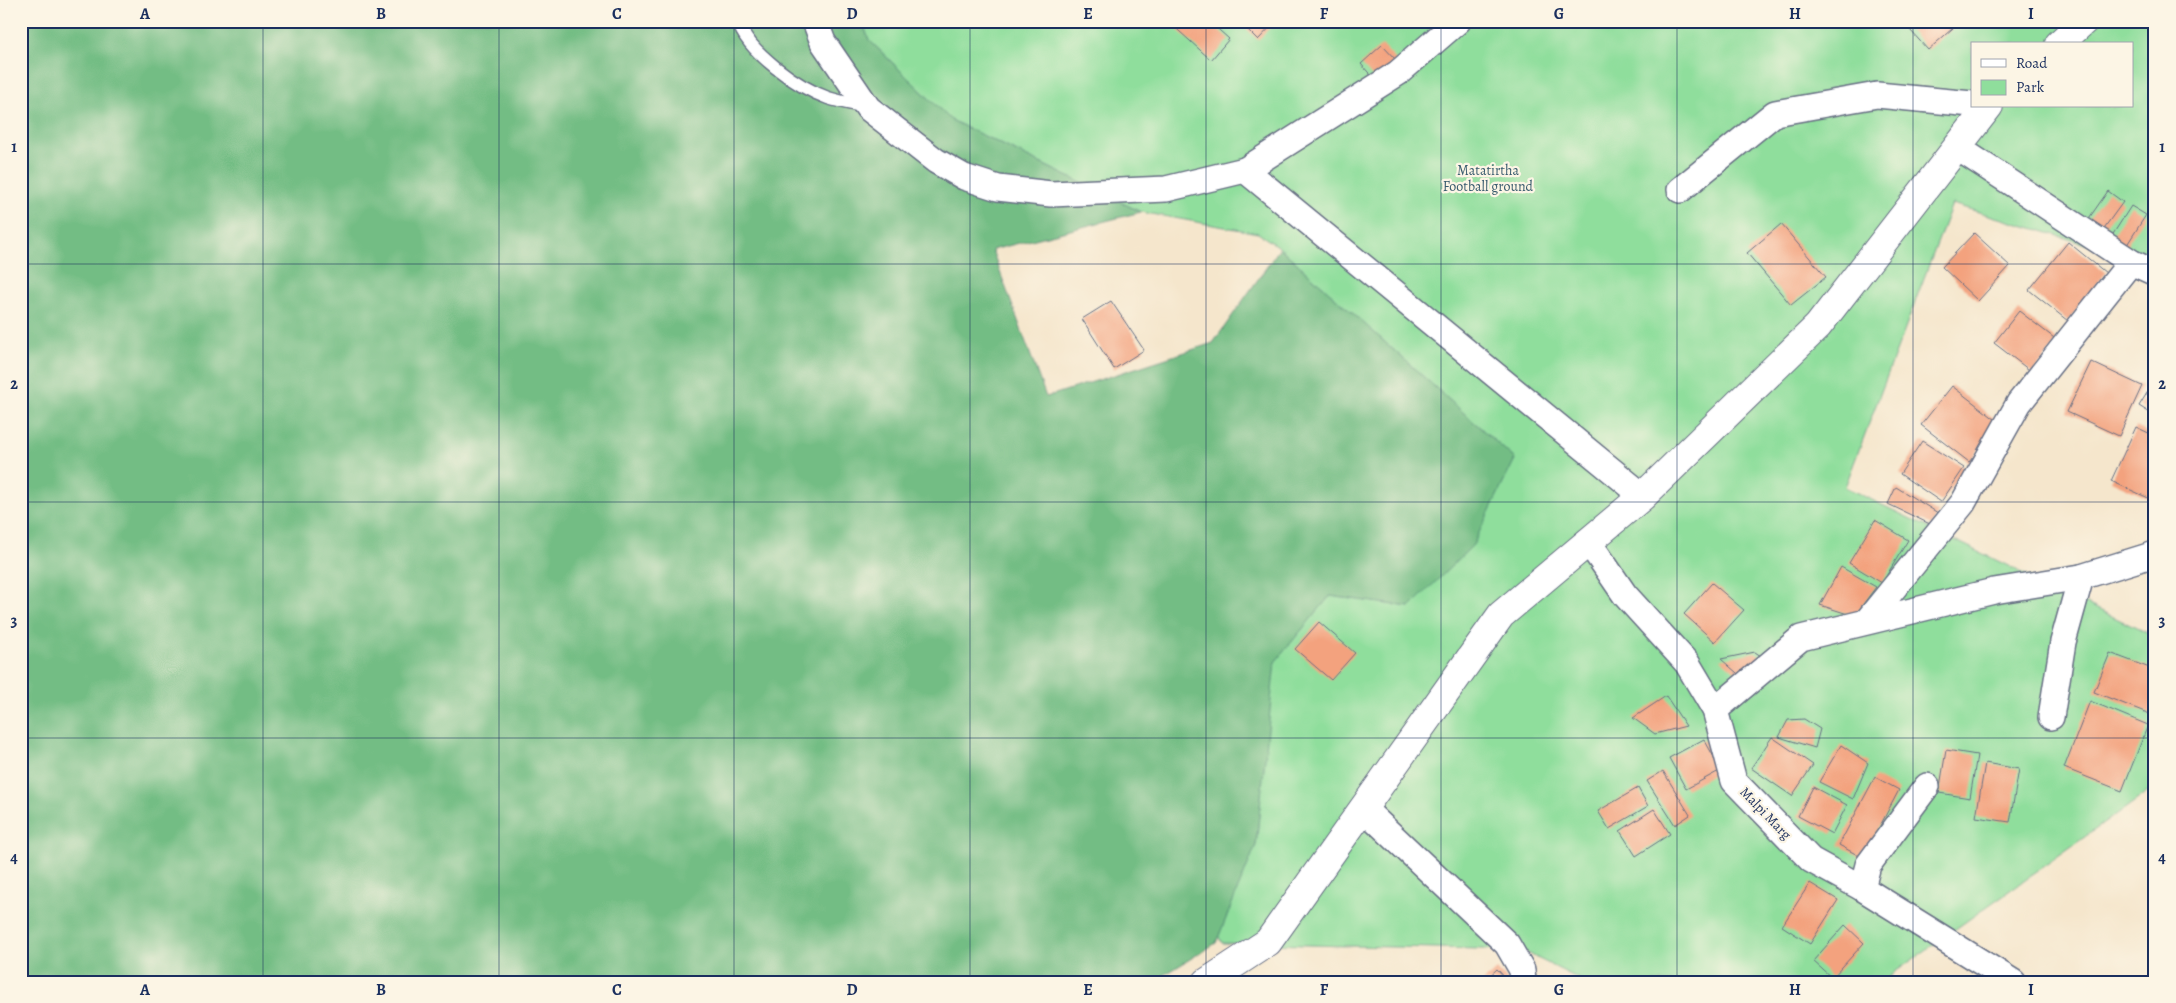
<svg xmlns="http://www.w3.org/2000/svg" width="2176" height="1003" viewBox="0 0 2176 1003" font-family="Alegreya,serif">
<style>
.green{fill:#8fde9c;stroke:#55867d;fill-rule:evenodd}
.forest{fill:#73bd84;stroke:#477671}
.building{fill:#f3a27e}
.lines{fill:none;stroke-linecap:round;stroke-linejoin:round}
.service-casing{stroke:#676f84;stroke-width:15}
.minor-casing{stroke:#676f84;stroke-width:28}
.tertiary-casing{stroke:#676f84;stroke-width:30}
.service{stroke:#fff;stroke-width:12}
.minor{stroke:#fff;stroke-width:25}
.tertiary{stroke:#fff;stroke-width:28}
.grid{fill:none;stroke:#1b2f5e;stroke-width:1;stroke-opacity:0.55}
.labels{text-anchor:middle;stroke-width:4.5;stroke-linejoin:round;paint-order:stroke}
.park-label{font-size:14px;fill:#385b6e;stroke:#fcf5e5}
.street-label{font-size:14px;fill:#1b2f5e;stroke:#fcf5e5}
.neatline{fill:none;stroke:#1b2f5e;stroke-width:2}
.grid-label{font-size:16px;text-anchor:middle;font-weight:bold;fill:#1b2f5e}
</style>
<rect width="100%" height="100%" fill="#fcf5e5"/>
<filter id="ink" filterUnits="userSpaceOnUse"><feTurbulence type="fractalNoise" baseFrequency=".02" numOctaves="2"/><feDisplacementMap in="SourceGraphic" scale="10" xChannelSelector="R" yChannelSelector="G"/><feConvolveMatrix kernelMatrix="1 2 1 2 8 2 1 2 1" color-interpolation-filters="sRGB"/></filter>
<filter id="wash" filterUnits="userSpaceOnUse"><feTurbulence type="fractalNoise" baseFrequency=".0096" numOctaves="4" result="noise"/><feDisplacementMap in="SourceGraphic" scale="20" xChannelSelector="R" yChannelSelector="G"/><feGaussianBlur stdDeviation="1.12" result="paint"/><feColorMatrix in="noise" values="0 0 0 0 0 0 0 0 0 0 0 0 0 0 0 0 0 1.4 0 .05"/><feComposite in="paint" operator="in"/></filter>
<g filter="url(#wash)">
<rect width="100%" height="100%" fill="#f5e6cc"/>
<path class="green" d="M862,21H2155V258H2132L1952,204L1845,487L2155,637V787L1881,982H1585L1521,950L1222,943L1215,930L1256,845L1274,662L1330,596L1410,607L1515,459L1280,248L1258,233L1141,212L951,120L869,40ZM1972,44H2132V106H1972Z"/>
<path class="forest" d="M21,21H862L869,40L951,120L1141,212L992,250L1046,397L1213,343L1280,248L1515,459L1473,545L1410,607L1330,596L1275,662L1256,845L1216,943L1153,982H21Z"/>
<g id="blocks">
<g class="building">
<path d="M1168,21H1209L1229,39L1211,60Z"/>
<path d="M1239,21H1276L1258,40Z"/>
<path d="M1902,21H1961L1928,50Z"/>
<path d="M1382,45L1397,61L1375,80L1361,64Z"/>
<path d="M2108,191L2123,202L2102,231L2087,221Z"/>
<path d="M2131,206L2146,215L2123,251L2108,242Z"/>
<path d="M1781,224L1826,277L1791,305L1747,253Z"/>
<path d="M1974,233L2010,266L1978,301L1942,267Z"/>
<path d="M2068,242L2106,273L2068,321L2029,290Z"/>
<path d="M1111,301L1144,350L1114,369L1082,319Z"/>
<path d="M2019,311L2058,341L2033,373L1994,343Z"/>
<path d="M2091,362L2142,386L2119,436L2067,412Z"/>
<path d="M2155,380V416L2139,406Z"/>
<path d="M1952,386L2000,423L1969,462L1921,425Z"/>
<path d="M2136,427L2155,436V501L2111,481Z"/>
<path d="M1922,441L1964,468L1941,502L1900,474Z"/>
<path d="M1896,487L1938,513L1932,525L1888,504Z"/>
<path d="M1875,520L1908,540L1882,583L1849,563Z"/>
<path d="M1841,567L1876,587L1854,616L1820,605Z"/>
<path d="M1712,583L1744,610L1715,642L1684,614Z"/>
<path d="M1319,622L1355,653L1331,680L1295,649Z"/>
<path d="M1755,652L1764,658L1745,680L1721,659Z"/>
<path d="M2110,653L2155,670V716L2094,692Z"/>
<path d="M1666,696L1686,726L1655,734L1633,718Z"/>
<path d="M2090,701L2148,725L2122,791L2064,768Z"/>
<path d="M1804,719L1820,729L1815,748L1779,737L1788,720Z"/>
<path d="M1772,737L1813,765L1792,796L1751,768Z"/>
<path d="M1704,739L1721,770L1686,789L1669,758Z"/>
<path d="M1841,745L1868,763L1853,799L1819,782Z"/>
<path d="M1946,750L1977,755L1970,798L1939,793Z"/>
<path d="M1985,763L2019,769L2010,822L1976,817Z"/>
<path d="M1663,771L1690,815L1675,825L1647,781Z"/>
<path d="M1875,777L1899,790L1863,858L1839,845Z"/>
<path d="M1813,787L1847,805L1832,834L1798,816Z"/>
<path d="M1638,788L1648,806L1609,829L1598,811Z"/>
<path d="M1654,809L1670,834L1636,856L1620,831Z"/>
<path d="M1810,883L1838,900L1810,944L1782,926Z"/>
<path d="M1845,925L1864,943L1832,978L1813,961Z"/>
<path d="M1497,969L1509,982H1483Z"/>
</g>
</g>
</g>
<g filter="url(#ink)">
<use href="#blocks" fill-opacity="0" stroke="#676f84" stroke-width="1"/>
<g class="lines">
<g class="service-casing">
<path id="service" d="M738,21C747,52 799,88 828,98C840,102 853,104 866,107"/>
</g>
<g class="minor-casing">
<g id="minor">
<path d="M815,21L823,42L868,108L936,161L964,177L998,188L1051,194L1166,189L1245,170L1643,496"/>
<path d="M1958,148L2131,262L2155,273"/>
<path d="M1245,170L1398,73L1458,21"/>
<path d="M1680,190L1775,113L1877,95L1972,104"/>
<path d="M1588,541L1625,595L1687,663L1715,710L1734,781L1811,860L1862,888L2013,982"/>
<path d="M1867,621L1963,503L2019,403L2131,262"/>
<path d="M1715,710L1801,638L1994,591L2081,577L2155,554"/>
<path d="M2051,717L2063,642L2081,577"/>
<path d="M1364,809L1507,944L1522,970L1523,982"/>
<path d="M1862,888L1868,865L1927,786"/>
</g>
</g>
<g class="tertiary-casing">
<g id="tertiary">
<path d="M2059,44L2084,21"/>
<path d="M1207,982L1268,942L1501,615L1643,496L1818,326L1989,106"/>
</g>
</g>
<use href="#service" class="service"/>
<use href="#minor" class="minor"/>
<use href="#tertiary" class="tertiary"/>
</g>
</g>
<path class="grid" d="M263,21V982M499,21V982M734,21V982M970,21V982M1206,21V982M1441,21V982M1677,21V982M1913,21V982M21,264H2155M21,502H2155M21,738H2155"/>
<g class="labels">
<g class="park-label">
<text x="1488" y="175">Matatirtha<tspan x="1488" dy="16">Football ground</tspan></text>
</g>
<g class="street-label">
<text transform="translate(1766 813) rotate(46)" y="5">Malpi Marg</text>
</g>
</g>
<rect width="2176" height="1003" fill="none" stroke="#fcf5e5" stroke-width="55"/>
<rect x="1971" y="42" width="162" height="65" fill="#fcf5e5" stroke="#a2a6af"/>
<rect x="1981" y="59" width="25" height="8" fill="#ffffff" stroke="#a2a6af"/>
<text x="2016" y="68" font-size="15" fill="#1b2f5e">Road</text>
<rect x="1981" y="80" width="25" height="15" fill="#8fde9c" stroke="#a2a6af"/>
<text x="2016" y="92" font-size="15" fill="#1b2f5e">Park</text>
<rect x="28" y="28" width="2120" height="948" class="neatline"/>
<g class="grid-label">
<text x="145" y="19">A</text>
<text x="381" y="19">B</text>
<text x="617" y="19">C</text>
<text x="852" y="19">D</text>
<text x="1088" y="19">E</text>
<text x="1324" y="19">F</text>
<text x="1559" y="19">G</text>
<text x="1795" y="19">H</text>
<text x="2031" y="19">I</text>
<text x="14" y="152">1</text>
<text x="2162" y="152">1</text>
<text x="14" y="389">2</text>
<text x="2162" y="389">2</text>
<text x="14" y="626">3</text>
<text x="2162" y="626">3</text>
<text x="14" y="863">4</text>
<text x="2162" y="863">4</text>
<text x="145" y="995">A</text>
<text x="381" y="995">B</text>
<text x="617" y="995">C</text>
<text x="852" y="995">D</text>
<text x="1088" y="995">E</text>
<text x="1324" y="995">F</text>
<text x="1559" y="995">G</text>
<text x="1795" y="995">H</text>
<text x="2031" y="995">I</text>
</g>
</svg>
